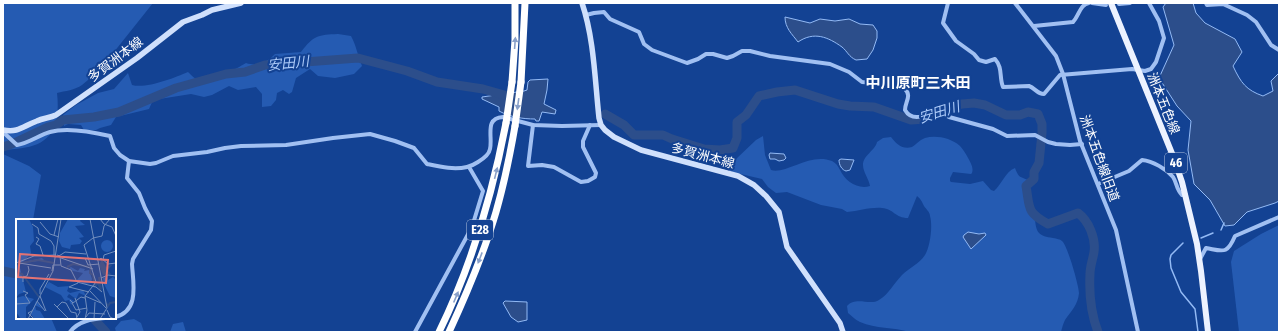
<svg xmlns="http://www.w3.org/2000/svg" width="1282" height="335" viewBox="0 0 1282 335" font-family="'Fira Sans Condensed','Noto Sans JP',sans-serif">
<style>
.green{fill:#255bb2}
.water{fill:#2c4e8b;stroke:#93baf5}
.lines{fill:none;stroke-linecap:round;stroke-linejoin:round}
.stream{stroke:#93baf5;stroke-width:1.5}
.river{stroke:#2c4e8b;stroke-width:9}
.street{stroke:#a1c0f2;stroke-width:4}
.secondary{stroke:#d0e0fc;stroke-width:5.5}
.primary{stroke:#ecf2ff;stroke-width:6}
.highway{stroke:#fff;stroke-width:7}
.highway-bridge{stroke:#fff;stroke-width:7}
.oneway{fill:#89a0c9}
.labels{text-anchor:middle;stroke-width:4;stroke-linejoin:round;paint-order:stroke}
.shield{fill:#134293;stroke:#b8c6df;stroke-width:1}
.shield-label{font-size:12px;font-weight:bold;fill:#fff}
.street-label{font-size:13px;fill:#fff;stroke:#134293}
.water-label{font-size:14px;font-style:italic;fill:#adcbf9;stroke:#134293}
.quarter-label{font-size:15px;font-weight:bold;fill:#fff;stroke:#134293}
.inset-river{fill:none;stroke:#2c4e8b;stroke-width:2}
.inset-road{fill:none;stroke:#718ebe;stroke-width:1}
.view{fill:#e47373;fill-opacity:0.15;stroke:#e47373;stroke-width:2}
.inset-edge{fill:none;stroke:#fff;stroke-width:2}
</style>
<rect width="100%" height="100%" fill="#134293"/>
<g class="green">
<path d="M3,3H153L98,72C92,76 88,80 82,85C75,90 65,91 57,93C58,101 58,110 57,118C51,147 28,148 3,150Z"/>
<path d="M338,34L351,36C356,45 358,56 362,66L354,74L335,78L318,76L310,69L296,78L292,92L289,94L283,90L277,93L276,100L271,106L262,107V94L256,87L238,90L229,86L212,95L204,97L191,94L153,100L149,109L116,117L111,125L100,128L96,130H84L81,125L68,124L64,126L63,115L76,105L98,93L114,89L128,73L132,85C146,89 174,78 188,72C192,76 198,82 204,82C217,81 235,69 246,63C258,67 267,62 275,54L301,52C314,35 318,35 338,34Z"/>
<path d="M763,136L765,155L771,170C785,175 810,152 832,161C836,163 838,166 840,170C845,181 858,190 870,186C869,179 863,172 863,165C863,155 875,151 877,142L883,138L891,137C896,144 903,150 912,147C916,145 919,140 925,138C936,135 951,138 960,146C963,149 965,153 967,156C970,162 974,167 972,173L971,174L953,172L950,178V181L951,182L970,184L983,181L991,190L994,191C1002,184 1005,172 1015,168C1019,178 1019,176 1028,180L1024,185C1026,197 1025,211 1035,219C1036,233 1039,236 1053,238C1057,239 1060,239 1062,241C1067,244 1079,286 1079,293C1078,305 1071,311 1065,320C1063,324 1062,328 1061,332H910C893,327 876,329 860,322C855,320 851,315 848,313L847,306C856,296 870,306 879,300C889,294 894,283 902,275C909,268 919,264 925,255C930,247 933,226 930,216C930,212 926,209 924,206C922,202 921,199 917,196L908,218C895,218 894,209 882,208C870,207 859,211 847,212L842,209L821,205L787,192L776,193L768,187L762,179L732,172L721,166L720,165L722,164L735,160L756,140Z"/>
<path d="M3,154L29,166L41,175L33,220H17V318H51L57,332H3Z"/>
<path d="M1279,225V332H1239L1231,262L1234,251L1261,234Z"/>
<path d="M134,319L141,323L144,332H116L115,328L121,321Z"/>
<path d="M183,322L186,332H170L173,324Z"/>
</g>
<g class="water">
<path d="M1166,3H1193L1196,13L1205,23L1235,39L1242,52L1233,66C1241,83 1246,90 1263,96L1273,91L1271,81L1279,73V201L1275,203L1247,212L1234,225L1225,226L1210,200L1194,184L1188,150L1191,121L1177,106L1159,78L1174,45L1163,7Z"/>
<path d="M785,17L810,23L820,19L835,21L849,19L860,24L873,25L877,31V38L873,50L867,59L856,60C849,57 847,51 842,47C828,37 814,31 798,42C792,34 785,28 785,17Z"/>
<path d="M548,79L547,90L544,104L556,110L555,114L542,112L539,121H536L535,119C523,119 510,117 499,111V107L482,99V97L524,91L527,90L528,82L530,80Z"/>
<path d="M770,153L784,154L786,158L784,160L779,161L775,159H770L769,155Z"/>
<path d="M841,159L854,160L850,170L846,171C842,170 839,165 839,160Z"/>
<path d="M968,232L979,234L985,233L986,235L971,249L963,237L964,235Z"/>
<path d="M505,301L527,302V320L518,322L511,317L503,303Z"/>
</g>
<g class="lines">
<g class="stream">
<path d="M1221,230L1224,223"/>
<path d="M1201,238L1213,233"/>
<path d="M1183,243L1171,255L1170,259L1171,268L1181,292L1195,309L1198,332"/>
</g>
<g class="river">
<path d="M605,114L624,125L634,135H663L672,139L704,149L720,150L733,148L737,138V122L746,115L759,96L777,92L795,90L838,104L850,106L874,107L911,120L925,119L944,108L962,104L974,103L985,105L1006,115H1020L1028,112L1038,114L1042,124V133L1039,163L1034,172V179L1026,186C1030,208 1026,212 1048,224L1078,213C1089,221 1096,239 1094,252C1093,259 1090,266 1090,274C1089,293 1091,314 1098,332"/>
<path d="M3,147L12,144L48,127L56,125L63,120L94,117L119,112L176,88L226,74L245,72L265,65L358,58L407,71L437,82L483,89L511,97"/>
<path d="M3,271L17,274"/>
<path d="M93,318L106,332"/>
</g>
<g class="street">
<path d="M948,3L943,23L956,41L974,54L979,60L986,62L995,59C1003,68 999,77 1003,87L1029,86C1035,88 1037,94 1044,94L1060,75L1132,69L1145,71L1151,69L1156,62L1164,38L1159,21L1149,3"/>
<path d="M1015,3L1056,56L1063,74L1080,141L1116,230L1138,332"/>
<path d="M1092,3L1106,5"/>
<path d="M1206,3L1207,5L1223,4L1247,15L1256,22L1271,45L1279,50"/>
<path d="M1119,4L1130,3"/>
<path d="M586,15L594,13L604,12L610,19L639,32L644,44L652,50L687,63L698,59L706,54H713L727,58L733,56L742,51H750L770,56L830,64L849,72L862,82L887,84L905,89C912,96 905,102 905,110C912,122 925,116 935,111L949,117L993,129L1007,136L1035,135L1048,142L1056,144L1070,145L1082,144"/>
<path d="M1034,26L1073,22C1079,16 1080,4 1089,3"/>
<path d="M533,125L528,166L542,165L554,167L581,182L588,181L595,177L596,173L583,147V141L590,125"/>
<path d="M3,132L17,145C29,143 39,135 50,132C67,127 93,132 110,136L114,148L120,155L129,161L150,164L156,163L173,156L207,152L225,148L241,146L286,145L333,138L370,134L395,141L414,148L427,164C441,167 454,170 467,167C471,166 475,164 478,162C483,159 489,155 490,149C493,137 484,118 503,117L533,125L562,126L601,125"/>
<path d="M1098,184L1129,171L1142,160C1153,161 1166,169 1173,177C1177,183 1176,189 1182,195H1186"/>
<path d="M1200,259L1206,248C1223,251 1227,255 1235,236L1279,217"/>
<path d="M115,317C140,311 133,283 132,264L133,259L151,230L152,221L145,208L139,193L127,178L129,161"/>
<path d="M70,332C78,321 92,319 105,318"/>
<path d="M415,332L472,227L483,191L469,167"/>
</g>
<g class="secondary">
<path d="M582,3C594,38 595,81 599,118L601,125L605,130L614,137L641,150L738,176L754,185L766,196L779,212L787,247L840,323L843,332"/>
<path d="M3,130C19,133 23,126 37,121C43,118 50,118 56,115L137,58L183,22L202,15L212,10L241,3"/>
</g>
<path class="primary" d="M1111,3L1173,156L1182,182L1197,244L1201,271L1208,332"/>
<g class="highway">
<path d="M512,82L515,40V3"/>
<path d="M521,82L525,3"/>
<path d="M439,332C472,265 492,196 506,123"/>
<path d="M449,332C467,293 484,253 496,212C504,184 510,155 515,126"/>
</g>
<g class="highway-bridge">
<path d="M506,123L512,82"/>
<path d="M515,126L521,82"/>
</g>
</g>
<defs><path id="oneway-solid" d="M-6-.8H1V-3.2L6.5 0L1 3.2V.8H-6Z"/></defs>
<g class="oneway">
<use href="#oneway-solid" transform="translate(515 43) rotate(-86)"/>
<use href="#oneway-solid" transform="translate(518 104) rotate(98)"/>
<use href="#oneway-solid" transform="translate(496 173) rotate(-76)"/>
<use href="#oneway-solid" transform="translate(480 258) rotate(111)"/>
<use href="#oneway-solid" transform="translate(456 297) rotate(-67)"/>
</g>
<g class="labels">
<g class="shield">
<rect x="1165" y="153" width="22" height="20" rx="3"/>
<rect x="467" y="220" width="26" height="20" rx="3"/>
</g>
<g class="shield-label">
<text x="1176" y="167">46</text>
<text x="480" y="234">E28</text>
</g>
<g class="street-label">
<text transform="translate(115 59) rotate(-37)" y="5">多賀洲本線</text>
<text transform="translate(1164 103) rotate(68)" y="5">洲本五色線</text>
<text transform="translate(703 155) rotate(15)" y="5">多賀洲本線</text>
<text transform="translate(1100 158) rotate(70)" y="5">洲本五色線旧道</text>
</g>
<g class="water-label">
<text transform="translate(288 63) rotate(-6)" y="5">安田川</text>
<text transform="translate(939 112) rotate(-17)" y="5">安田川</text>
</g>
<g class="quarter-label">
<text x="918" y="88">中川原町三木田</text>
</g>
</g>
<g transform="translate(16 219)">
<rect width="100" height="100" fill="#134293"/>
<path d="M0,0H13L17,8L18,22L14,27L15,34L7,43L26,39L28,41L3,45L10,73L3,75L0,79L7,77L18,80L10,88V100H5L0,93ZM52,0H65L64,2L69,6L59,7L68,18L63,19L66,22L64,25L55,26L54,30L46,28L43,22L44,14ZM85 27a6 6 0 1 1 12 0a6 6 0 1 1-12 0ZM55,48L62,52L64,49L69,50L68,52L73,51L76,60L75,64L68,65L61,61L67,54L57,52L53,49ZM92,57V61L97,58L100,61V79L94,77L88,65L87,59ZM33,63L42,68L53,67L51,72L54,74L67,71L70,77L63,74L60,80L53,75L51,78L58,82L55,86L53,81L49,82L45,76L29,68ZM20,82L27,90L19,86L20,91L24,92L29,100H18L15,95Z" fill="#255bb2"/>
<path d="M86,40L90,48L97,45L92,51L95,55L87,56L83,46Z" fill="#2c4e8b"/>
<path class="inset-river" d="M0,45L22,41L38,44M51,48L57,45L75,48L74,54L77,56L79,67L82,64L85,72M0,53L6,55L23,78M83,58L85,70M90,84L92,87L94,84L100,83"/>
<path class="inset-road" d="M74,0L91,89L84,100M84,0L88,5L96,8L100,17M24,3L34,15L43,18M16,5L22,9L23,15L35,22L38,27V36M38,16L42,0M20,18L23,20L20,25L24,27L27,36M77,19L86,17L88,7L94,0M41,36L44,37L45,47L55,51L61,63L80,68L86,73M43,37L49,33L70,35M45,39L77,50M69,39L72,46L83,45M83,41L85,39L92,45L100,44M87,41L88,36L100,32M0,44L18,37L39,36M3,44L35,49M36,52L37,46H44M85,59L92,56L100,57M7,63V58L11,57L13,51L12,47M62,64L53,68L73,73M7,72L12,74L9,76L14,84M74,72L90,89M24,75V70L33,55M24,77L30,92M69,77L85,84M59,79L64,93L61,98M54,81L57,84L65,78L69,79M21,82L29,92M56,84L60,91L71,89M0,85L14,84M38,85L53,100M41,88L46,83L50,84L55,93L60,94L61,100M91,91L94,98L98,100M16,92L12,94L18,100M70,98L73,94L89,95M12,100L37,52L45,0M69,100L71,91L69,77L80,63L68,26L77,19M78,100L79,83"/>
<path class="view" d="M4,35L92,41L90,64L2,58Z"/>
<rect width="100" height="100" class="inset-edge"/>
</g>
<rect width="1282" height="335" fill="none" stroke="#ffffff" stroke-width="8"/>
</svg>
